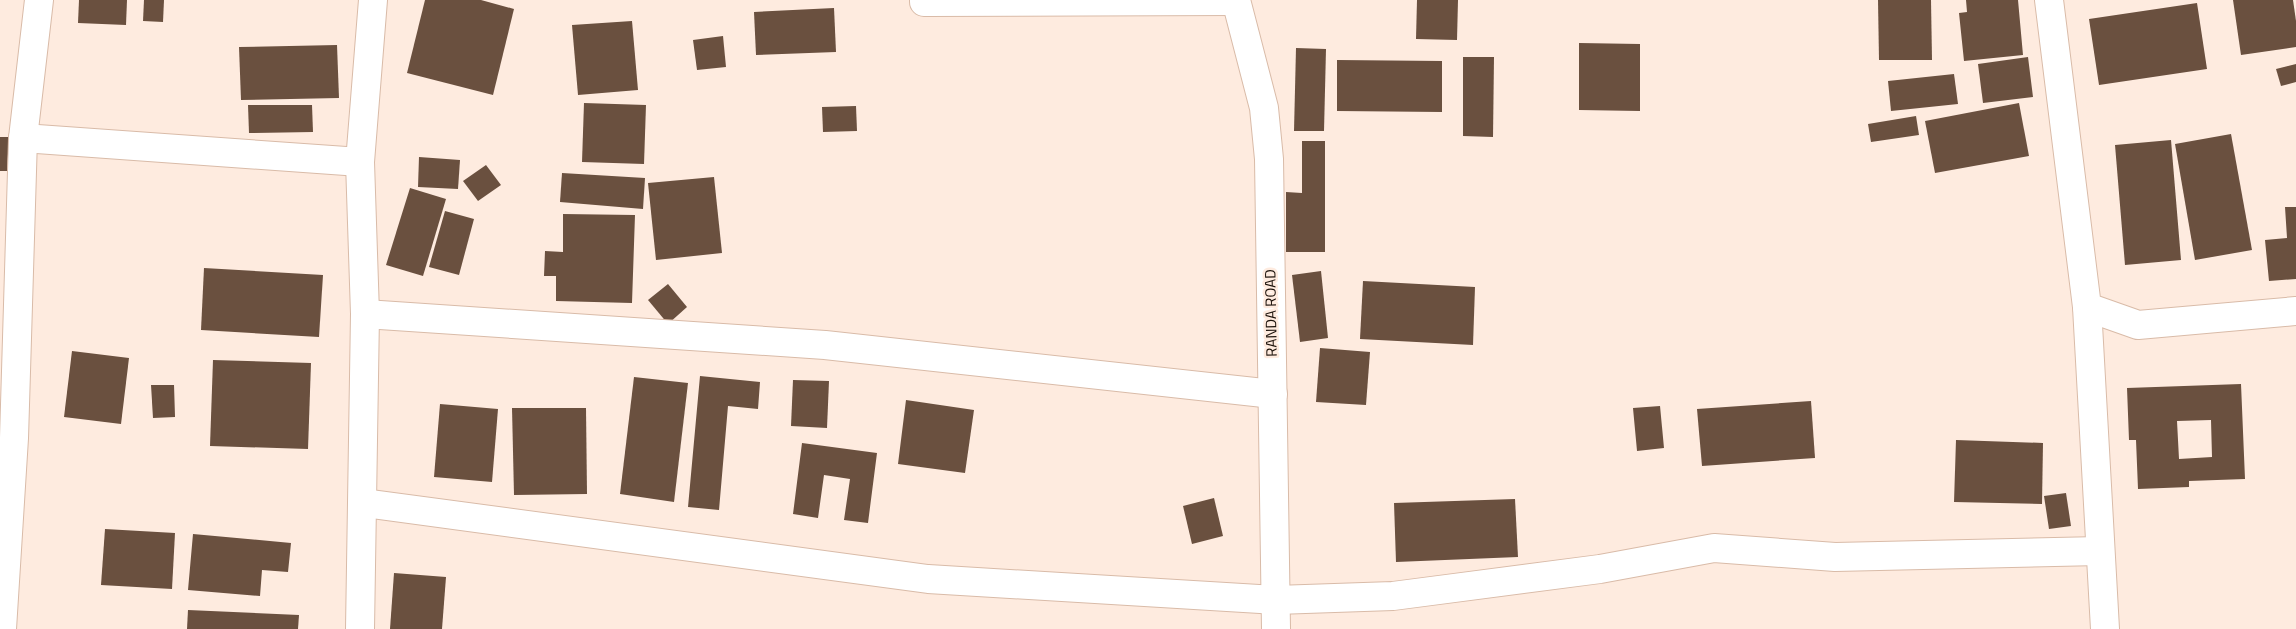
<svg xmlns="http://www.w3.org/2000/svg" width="2296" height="629" viewBox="0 0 2296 629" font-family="'Titillium Web',sans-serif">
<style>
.building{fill:#6a503f;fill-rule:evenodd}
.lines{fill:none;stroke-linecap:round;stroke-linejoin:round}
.street-casing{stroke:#d9bba8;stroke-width:30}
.street{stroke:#fff;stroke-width:28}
.labels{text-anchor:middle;stroke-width:5;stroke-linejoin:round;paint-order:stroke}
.street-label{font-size:15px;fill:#1c120b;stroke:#feebdf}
</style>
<rect width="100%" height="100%" fill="#feebdf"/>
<g class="building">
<path d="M79,0H127L126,25L78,23Z"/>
<path d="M144,0H164L163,22L143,21Z"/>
<path d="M425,0H481L514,9L493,95L407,73Z"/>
<path d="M1417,0H1458L1457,40L1416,39Z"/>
<path d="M1878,0H1931L1932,60H1879Z"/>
<path d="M1966,0H2018L2023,55L1964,61L1959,13L1967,12Z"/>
<path d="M2233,0H2293L2296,21V47L2241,55Z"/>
<path d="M2197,3L2207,69L2099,85L2089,19Z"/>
<path d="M834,8L836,52L756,55L754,12Z"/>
<path d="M632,21L638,90L578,95L572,25Z"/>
<path d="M723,36L726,67L697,70L693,40Z"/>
<path d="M1579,43L1640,44V111L1579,110Z"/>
<path d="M337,45L339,98L241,100L239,47Z"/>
<path d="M1296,48L1326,49L1324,131H1294Z"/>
<path d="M1463,57H1494L1493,137L1463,136Z"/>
<path d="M2028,57L2033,97L1983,103L1978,64Z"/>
<path d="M1337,60L1442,61V112L1337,111Z"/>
<path d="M2296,64V82L2281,86L2276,69Z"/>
<path d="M1954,74L1958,104L1891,111L1888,81Z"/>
<path d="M584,103L646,105L644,164L582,162Z"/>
<path d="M2019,103L2029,156L1935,173L1925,121Z"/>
<path d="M248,105H312L313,132L249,133Z"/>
<path d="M856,106L857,131L823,132L822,107Z"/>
<path d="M1916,116L1919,135L1871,142L1868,124Z"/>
<path d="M2231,134L2252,250L2195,260L2175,144Z"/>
<path d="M0,137H9L7,171H0Z"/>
<path d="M2171,140L2181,260L2125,265L2115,145Z"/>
<path d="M1302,141H1325V252H1286V192L1302,193Z"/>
<path d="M419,157L460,160L458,189L418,187Z"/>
<path d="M486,165L501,185L478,201L463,181Z"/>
<path d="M562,173L645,178L643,209L560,202Z"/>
<path d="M714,177L722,253L656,260L648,183Z"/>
<path d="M410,188L446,199L423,276L386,265Z"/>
<path d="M2285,207H2296V279L2269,281L2265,240L2287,238Z"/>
<path d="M445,211L474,219L459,275L429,267Z"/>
<path d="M563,214L635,215L632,303L556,301V276H544L545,251L563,252Z"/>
<path d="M204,268L323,275L319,337L201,330Z"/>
<path d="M1321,271L1328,338L1300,342L1292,275Z"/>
<path d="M1363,281L1475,287L1473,345L1360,339Z"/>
<path d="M668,284L687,307L668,324L648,300Z"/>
<path d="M1320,348L1370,352L1366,405L1316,402Z"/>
<path d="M72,351L129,358L121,424L64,417Z"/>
<path d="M213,360L311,363L308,449L210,446Z"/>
<path d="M700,376L760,382L758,409L728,406L719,510L688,507Z"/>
<path d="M634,377L688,383L674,502L620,494Z"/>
<path d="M793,380L829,381L827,428L791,426Z"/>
<path d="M2241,384L2245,479L2189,481V487L2138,489L2136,440H2129L2127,388ZM2211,420L2212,457L2179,459L2177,421Z"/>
<path d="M151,385H174L175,417L153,418Z"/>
<path d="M906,400L974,410L965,473L898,464Z"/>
<path d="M1811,401L1815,458L1702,466L1697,409Z"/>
<path d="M440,404L498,409L492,482L434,477Z"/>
<path d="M1660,406L1664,448L1637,451L1633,408Z"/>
<path d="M512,408H586L587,494L514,495Z"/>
<path d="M1956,440L2043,443L2042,504L1954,502Z"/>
<path d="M802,443L877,453L868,523L844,520L850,479L824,475L818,518L793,514Z"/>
<path d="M2066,493L2071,526L2049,529L2044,496Z"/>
<path d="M1214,498L1223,536L1192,544L1183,506Z"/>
<path d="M1515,499L1518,557L1396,562L1394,503Z"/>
<path d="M105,529L175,533L172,589L101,585Z"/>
<path d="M193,534L291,543L288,572L262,570L260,596L188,590Z"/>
<path d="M394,573L446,577L442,629H390Z"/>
<path d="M188,610L299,615L298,629H187Z"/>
</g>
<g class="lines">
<g class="street-casing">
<g id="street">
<path d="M924,0V2L1236,1"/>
<path d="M1236,0L1264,108L1269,159L1276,629"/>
<path d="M2049,0L2087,307L2138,325L2296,311"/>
<path d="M23,138L360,162"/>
<path d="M2087,307L2105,629"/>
<path d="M365,314L825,345L1273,394"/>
<path d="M364,503L928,579L1276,600L1393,596L1600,569L1714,548L1835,557L2100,551"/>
<path d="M2,629L14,438L23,138L39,0"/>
<path d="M360,629L365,314L360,162L373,0"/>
</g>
</g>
<use href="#street" class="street"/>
</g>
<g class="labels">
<g class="street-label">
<text transform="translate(1271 313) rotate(-91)" y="5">RANDA ROAD</text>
</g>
</g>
</svg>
